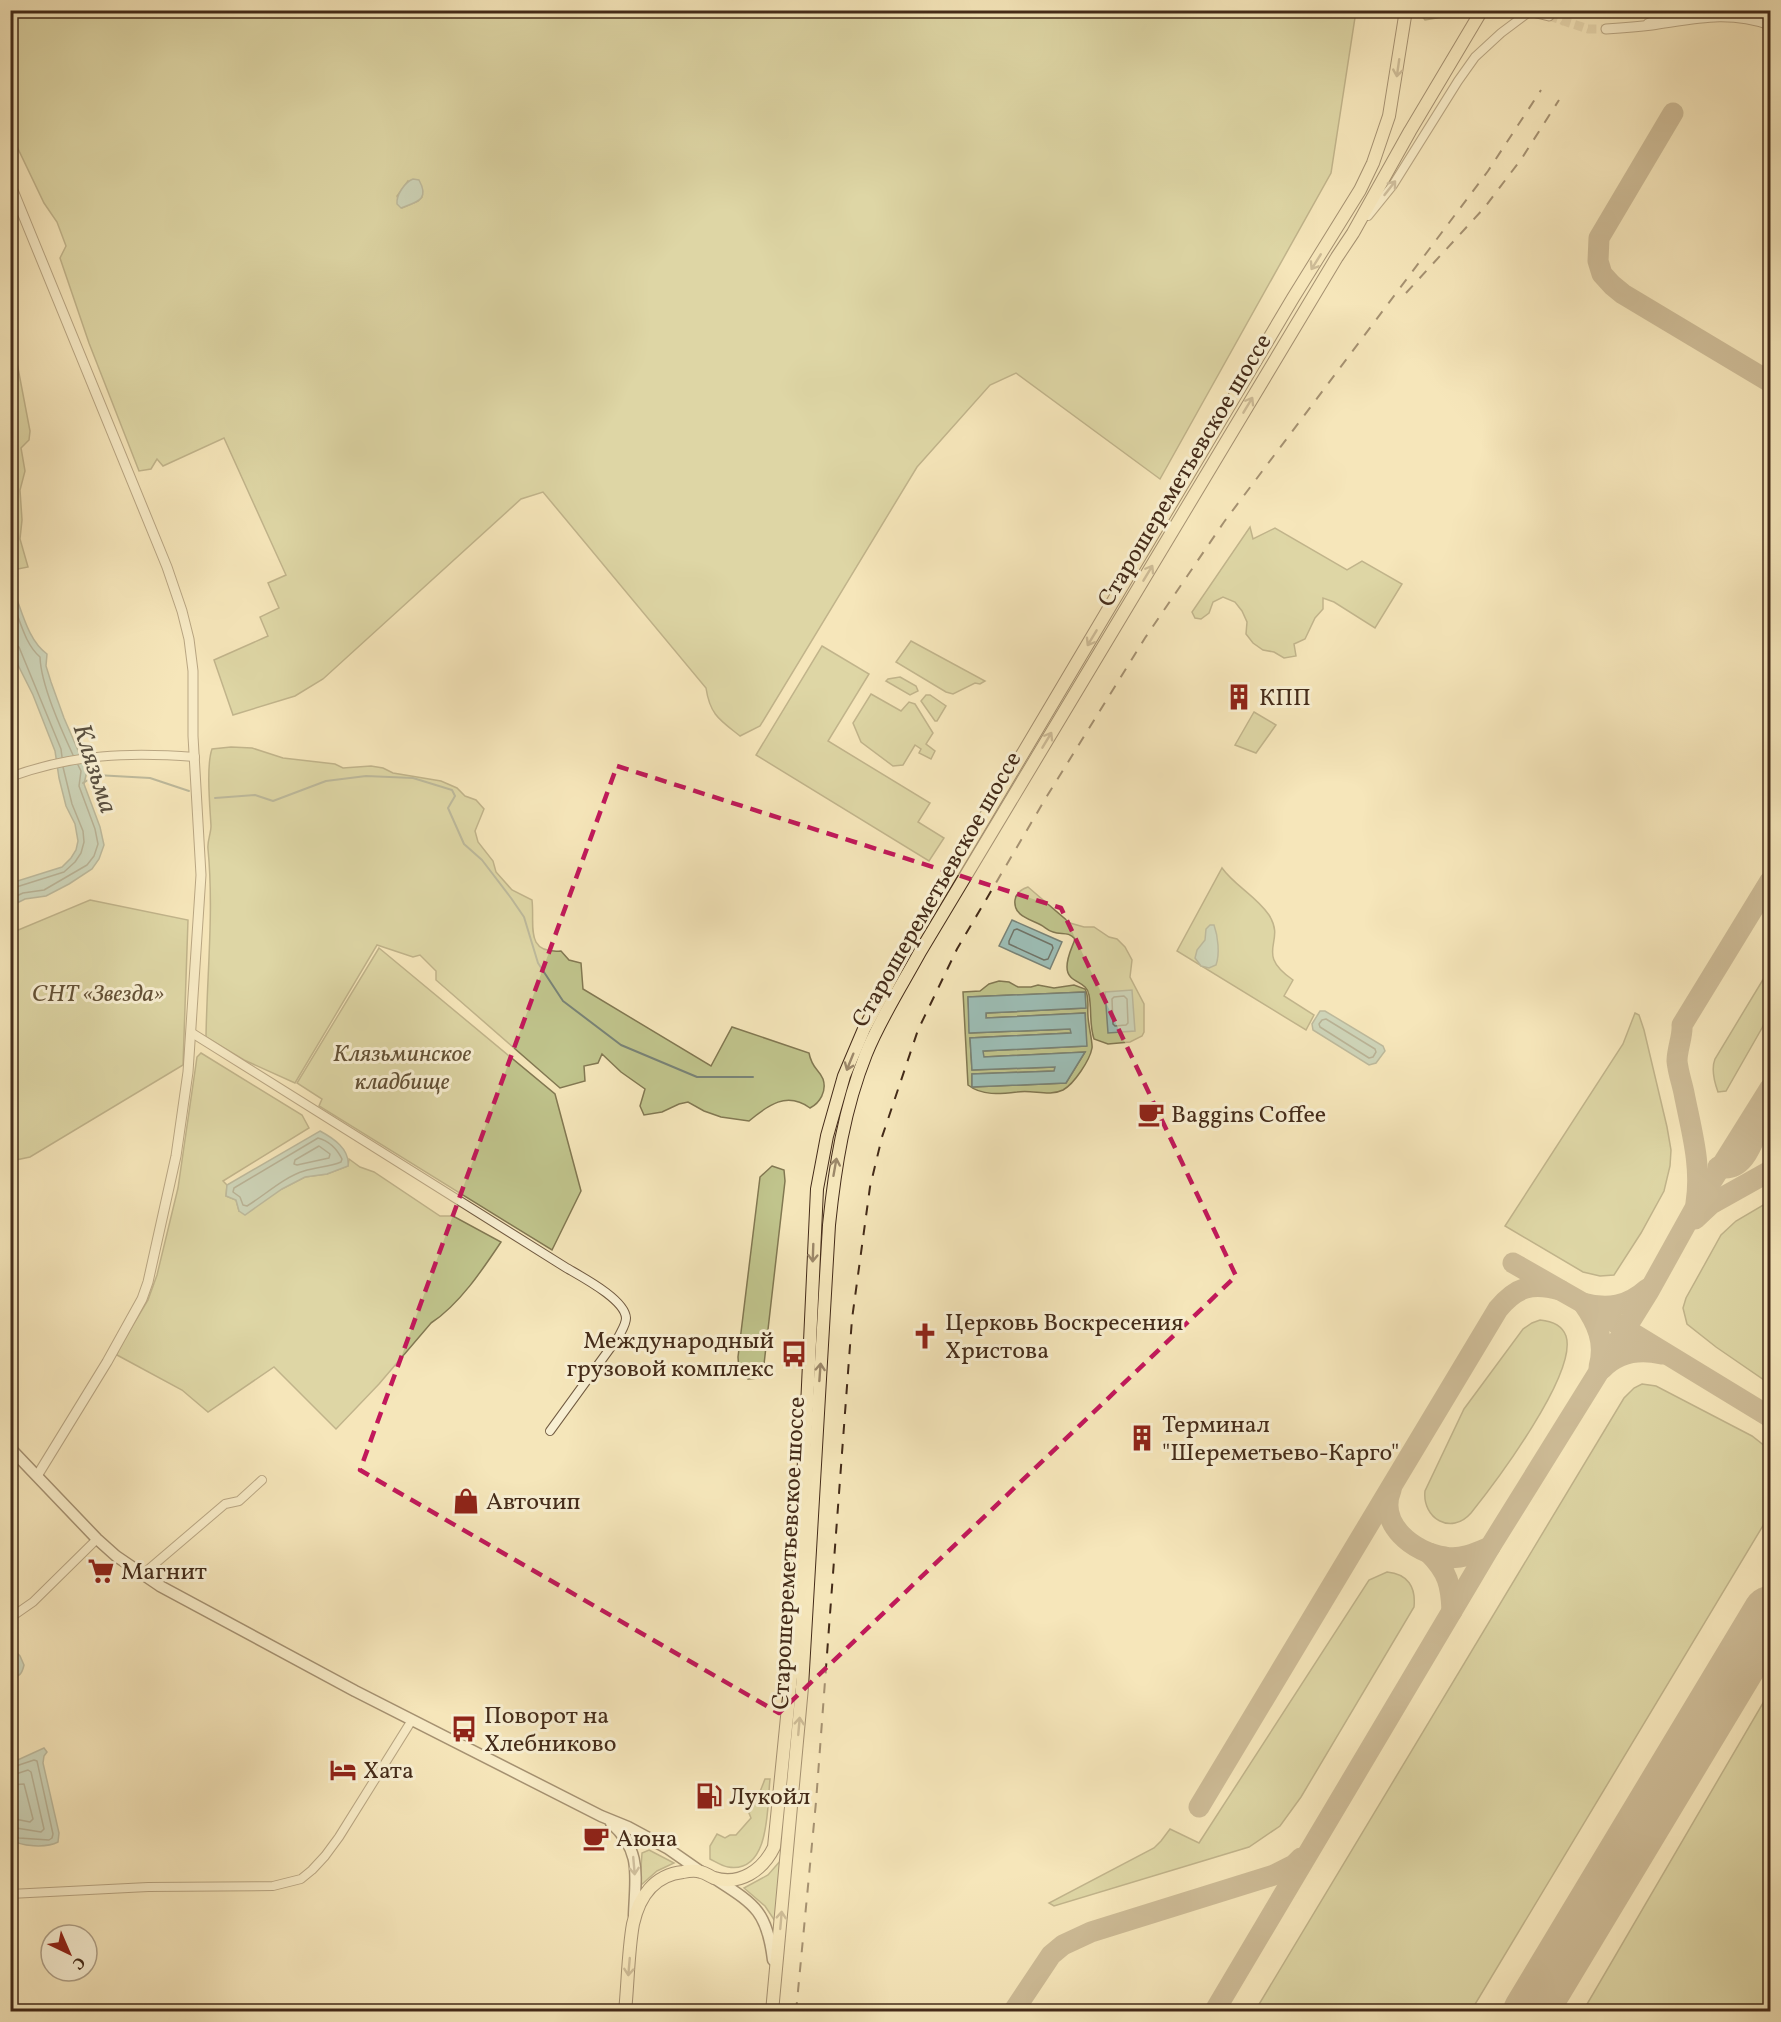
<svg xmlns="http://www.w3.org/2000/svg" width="1781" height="2022" viewBox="0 0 1781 2022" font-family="Vollkorn,serif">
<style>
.green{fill:#c0c48c;stroke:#827852;stroke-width:1.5;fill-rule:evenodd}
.water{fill:#9dbeb6;stroke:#798377;stroke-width:1.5}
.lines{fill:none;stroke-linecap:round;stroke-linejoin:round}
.shore{stroke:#707468;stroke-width:1.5}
.stream{stroke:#798377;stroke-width:2}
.taxiway{stroke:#9c886a;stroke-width:21}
.runway{stroke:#9c886a;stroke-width:54}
.minor-tunnel{stroke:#d2c19a;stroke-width:8;stroke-dasharray:8 4;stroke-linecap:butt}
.tertiary-tunnel{stroke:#d2c19a;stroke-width:9;stroke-dasharray:9 4.5;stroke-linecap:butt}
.minor-casing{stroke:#705a41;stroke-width:10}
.tertiary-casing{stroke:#705a41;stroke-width:11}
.secondary-casing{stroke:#442b19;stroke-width:13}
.primary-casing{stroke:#442b19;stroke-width:14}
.minor{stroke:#f8efd2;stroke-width:8}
.tertiary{stroke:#f8efd2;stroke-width:9}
.secondary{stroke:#f8efd2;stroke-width:10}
.primary{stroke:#f5e6ba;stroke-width:12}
.rail{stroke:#442b19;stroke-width:2;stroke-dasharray:10 10;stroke-linecap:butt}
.oneway{stroke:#9c886a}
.oneway2{stroke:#9e8d76}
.marked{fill:none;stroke:#c2185b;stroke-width:4.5;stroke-dasharray:12 8;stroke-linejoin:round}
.labels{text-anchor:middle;stroke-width:6;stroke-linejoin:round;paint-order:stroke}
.street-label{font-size:24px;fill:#442b19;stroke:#f8efd2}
.poi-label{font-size:24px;fill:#442b19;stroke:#f8efd2;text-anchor:start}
.park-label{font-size:24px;font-style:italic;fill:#635136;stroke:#f8efd2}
.water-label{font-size:26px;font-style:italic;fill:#5a5040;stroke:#f8efd2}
</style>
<rect width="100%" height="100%" fill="#f5e6ba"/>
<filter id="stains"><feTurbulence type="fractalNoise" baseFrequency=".00333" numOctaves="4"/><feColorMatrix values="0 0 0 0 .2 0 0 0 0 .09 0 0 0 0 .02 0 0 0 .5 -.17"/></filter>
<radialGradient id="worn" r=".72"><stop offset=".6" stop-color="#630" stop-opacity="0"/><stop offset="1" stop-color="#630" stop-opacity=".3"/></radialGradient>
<g class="green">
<path d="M11,11H1356L1331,173L1160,479L1016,373L990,385L917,467L760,726L740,736C720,720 710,715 706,688L543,492L521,499L323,679L295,696L233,715L214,660L268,636L260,617L279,608L268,583L286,575L224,438L163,466L157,459L151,469L139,471L89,343L60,258L66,246L57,222L44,203L11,134ZM408,181L422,197L418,201L402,208L397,196Z"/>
<path d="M1418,11V10L1451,11L1448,16L1425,20Z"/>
<path d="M10,326L30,431L29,440L21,448L25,471L20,490L22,520L20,539L28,567L18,569L10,560Z"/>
<path d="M1250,527L1253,539L1275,528L1347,570L1362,561L1402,584L1375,628L1334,602L1323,598V609L1315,618L1305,639L1294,644L1296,656L1284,658L1274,652L1263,650L1253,643L1246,634L1247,622L1242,611L1235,602L1223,597L1213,602L1209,613L1201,619L1195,618L1192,612Z"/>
<path d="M911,641L985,681L980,684L975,683L953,694L946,692L896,662Z"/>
<path d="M822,646L869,674L828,741L930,803L918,822L944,838L929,861L756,755Z"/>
<path d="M900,677L916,686L918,691L910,695L886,681L888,679Z"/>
<path d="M871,694L901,711L909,702L915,704L933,733L926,744L935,751L931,759L919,753L921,749L915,745L903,765L893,766L861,742L853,723Z"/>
<path d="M926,695H930L946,706L937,721H935L921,701Z"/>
<path d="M1254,712L1276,725L1256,753L1235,745Z"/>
<path d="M231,747L252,748L283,758L335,764L343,768L371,766L383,768L393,773L441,781L457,788L465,796L476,800L484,809L475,831L478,842L493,861L496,872L512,890L532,900C535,925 524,954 561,951L569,960L581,963L583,989L711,1066L732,1027L809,1053C812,1069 819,1069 823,1079C827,1091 820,1103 810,1108C787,1091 768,1105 749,1121L721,1117L704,1111L688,1102L679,1104L662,1112L644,1115L640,1106L645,1089L621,1072L602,1054L598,1063L584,1066L585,1081L560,1088L436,980V971L420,955L413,957L377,945L295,1083L244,1060L206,1037C207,974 214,911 208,849C207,841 211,834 211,826C210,807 206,766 212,749Z"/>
<path d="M1222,868C1235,886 1256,896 1269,915C1287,943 1253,952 1293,980L1284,996L1314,1015L1306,1030L1177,951Z"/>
<path d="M1028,887L1070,923L1084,927H1094L1109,937L1117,939L1125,947L1132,960L1130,977L1144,1004V1032L1142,1036L1130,1042L1108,1044L1094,1039C1089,1024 1092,1010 1089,995C1087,980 1067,984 1067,967C1067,956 1072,948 1075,939C1068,931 1062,935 1053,932C1048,931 1045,927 1041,925C1030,919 1013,916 1015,900C1016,893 1022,889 1028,887Z"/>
<path d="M90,900L188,920L183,1065L30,1157L11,1161V933Z"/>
<path d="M379,948L555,1094L581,1191L552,1250L319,1106L322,1099L297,1083Z"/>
<path d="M1770,968V1010L1762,1028L1726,1091L1718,1092C1714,1081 1711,1069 1715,1059Z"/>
<path d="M999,981L1009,982L1018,987H1031L1038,985L1054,988L1074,985L1085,989C1090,998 1087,1006 1088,1016C1088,1024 1093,1043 1092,1048C1090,1060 1074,1084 1063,1090C1049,1097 1032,1089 1017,1092C1000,1094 982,1096 968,1085L963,992L980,991L989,984ZM1085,992V1008L986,1013V1018L1085,1013L1086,1046L983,1051V1057L1085,1052L1066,1083L972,1087V1074L1055,1071V1067L972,1070L970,1038L1071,1033V1029L970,1033L968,997Z"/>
<path d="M1635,1013L1639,1015L1644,1030L1667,1127L1671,1150L1670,1166L1664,1191L1641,1233L1614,1275L1600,1276L1583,1272L1505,1226L1623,1044Z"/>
<path d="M201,1053L302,1115L309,1128L223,1181L227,1185L226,1196L236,1200L239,1211L305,1177L327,1174L348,1166L349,1159L360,1167L374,1172L440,1216H453L501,1242C483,1269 459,1305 431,1323L379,1384L336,1429L274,1367L208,1412L182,1390L117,1355L118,1350L148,1300L157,1275L178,1188L197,1057Z"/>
<path d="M772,1166L784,1170L785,1181L763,1373L758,1378L748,1379L739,1371L738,1357L760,1177Z"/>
<path d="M1770,1201V1384L1716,1347L1687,1324L1683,1308L1686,1298L1721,1235L1736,1221Z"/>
<path d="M1540,1320C1551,1321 1562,1325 1566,1336C1578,1373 1495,1483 1471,1513C1451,1536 1422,1518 1425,1491L1464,1409L1523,1329L1532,1323Z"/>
<path d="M1642,1384L1656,1386L1752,1436L1766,1447L1770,1455V1514L1471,2011H1255L1624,1398L1634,1388Z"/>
<path d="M1387,1572C1408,1574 1416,1587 1414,1607L1301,1797L1280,1826L1249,1847L1054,1906L1049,1903L1154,1848L1161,1841L1170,1829L1199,1843L1369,1580Z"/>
<path d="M1770,1691V2011H1583Z"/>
<path d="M765,1779H770C767,1805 771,1874 728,1867C722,1866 716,1862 710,1859V1846L717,1834L725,1838L730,1835H736L751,1818L749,1813L756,1802Z"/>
<path d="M649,1850L674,1863L657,1871L641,1885L640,1883L642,1853Z"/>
<path d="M781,1860L775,1921L765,1906L744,1888L768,1875Z"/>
</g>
<g class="water">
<path d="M413,179L419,180C430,200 417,202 401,208L397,204C396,195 405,182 413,179Z"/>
<path d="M10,582C21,605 26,639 47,654L46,666L51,682L64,718L87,771L84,784L100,827L104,845L99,859L92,869L69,884L46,896L25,899L11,906V883L62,867L71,858L76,850L78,841L75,824L66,806L59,778L55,751L33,695L18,665L11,641Z"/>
<path d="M1012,920L1062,942L1050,969L999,946Z"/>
<path d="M1210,925H1214C1218,936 1220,954 1216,965L1209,968L1201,966L1195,958L1197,950L1205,940L1206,929Z"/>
<path d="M1132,990L1135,1031L1108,1033L1105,992Z"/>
<path d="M1085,992L1086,1008L986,1013V1018L1085,1013L1087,1046L983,1051L984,1057L1085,1052L1066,1083L972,1087V1074L1054,1071L1055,1067L972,1070L970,1038L1071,1033L1070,1029L969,1033L968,997Z"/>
<path d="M1320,1011H1325L1383,1046L1385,1051L1376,1063L1369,1065L1313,1030L1312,1024Z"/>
<path d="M320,1131C333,1138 350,1149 348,1166L327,1174L305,1177L282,1189L245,1215L239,1211L236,1200L226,1196L227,1185Z"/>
<path d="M11,1647L20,1656L24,1665C22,1674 20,1676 11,1678Z"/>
<path d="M44,1748L47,1752L44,1756L43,1763L59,1833L58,1842C47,1848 20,1847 11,1839V1763Z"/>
</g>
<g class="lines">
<g class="shore">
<path d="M10,597C20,617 23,642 40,657C41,685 61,729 73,755"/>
<path d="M10,643L15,644L19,647L61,749L62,757"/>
<path d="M10,889L64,872L75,862L81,853L84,842L83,831L72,804L63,767"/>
<path d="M10,899L23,893L44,890L87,865L94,856L98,844L95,829L79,786L81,771L78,765"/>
<path d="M1017,929L1052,945L1053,948L1048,959L1044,960L1009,944V941L1014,930Z"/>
<path d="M1124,996L1127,999L1128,1023L1126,1025L1115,1026L1113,1024L1112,999L1114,997Z"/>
<path d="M1326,1019L1375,1049L1376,1052L1373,1057L1369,1058L1320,1027L1319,1024L1322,1020Z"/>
<path d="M318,1138C329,1141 337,1149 342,1159L341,1162C329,1167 317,1167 304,1171C284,1177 265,1195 247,1206L243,1205L240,1197L233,1192L234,1188Z"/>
<path d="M319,1146L330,1154L329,1158L297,1165L294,1164L295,1160Z"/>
<path d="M10,1768L34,1760L37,1761L53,1834L52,1838L49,1840L19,1838L10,1835"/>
<path d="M10,1776L28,1770L31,1772L44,1829L41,1832L10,1827"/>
<path d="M10,1785L24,1784L33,1819L30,1822L10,1818"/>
</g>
<g class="stream">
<path d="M83,783L96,775L150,778L189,791"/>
<path d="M215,798L255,795L273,801L326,781L366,776L413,778L452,790L455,796L448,808L464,844L482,860L511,898L524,917L538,963L563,1001L621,1045L697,1077H753"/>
</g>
<g class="taxiway">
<path d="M1673,113L1599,238L1598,261L1602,274L1612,285L1623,294L1770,382"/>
<path d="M1718,1167C1745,1174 1753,1141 1761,1122"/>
<path d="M1696,1203C1702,1166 1691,1129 1684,1093C1682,1083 1678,1072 1677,1061C1677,1049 1683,1036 1682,1025L1770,881"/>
<path d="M1695,1219L1711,1204L1770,1171"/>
<path d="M1513,1263L1583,1303L1770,1417"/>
<path d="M1599,1367C1606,1342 1597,1323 1583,1303C1608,1310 1628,1306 1647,1289"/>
<path d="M1602,1369C1618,1352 1640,1349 1662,1354"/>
<path d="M1391,1490C1377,1524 1414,1553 1445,1557C1461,1560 1476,1553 1490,1547"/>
<path d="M1429,1553C1448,1572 1451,1585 1452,1611"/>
<path d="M1199,1807L1498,1309C1516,1287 1532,1282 1560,1290"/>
<path d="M1013,2012L1051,1955L1063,1945L1091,1932L1274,1875L1294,1865L1301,1858"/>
<path d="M1214,2012L1490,1547L1649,1291L1695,1208L1770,1088"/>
</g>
<path class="runway" d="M1530,2012L1770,1613"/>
<path class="minor-tunnel" d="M1557,10L1560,18L1565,23"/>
<path class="tertiary-tunnel" d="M1549,16L1588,29H1606"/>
<g class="minor-casing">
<g id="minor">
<path d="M1648,23L1683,10"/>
<path d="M1368,216L1393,185L1458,81L1475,57L1501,33L1529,12"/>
<path d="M10,777C73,754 129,752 195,757"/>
<path d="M192,1033L565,1267C580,1276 625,1299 626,1318C626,1324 622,1330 619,1336L550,1431"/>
<path d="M143,1574L225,1504L239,1501L262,1480"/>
<path d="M10,1618L33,1602L97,1539"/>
<path d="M10,1894L148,1887L273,1886L301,1879L312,1870L325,1856L339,1837L412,1720"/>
</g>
</g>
<g class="tertiary-casing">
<g id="tertiary">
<path d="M1525,10L1549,16"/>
<path d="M1606,29C1621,28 1636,27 1652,25C1694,19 1728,10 1770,25"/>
<path d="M10,183L167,567L182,611L189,639L193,671V736L201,875L188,1072L176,1156L148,1282L142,1299L107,1362L37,1476"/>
</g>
</g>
<g class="secondary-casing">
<g id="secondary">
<path d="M10,1448L97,1539L116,1556L160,1586L355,1691L601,1816L628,1827L667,1848L700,1871"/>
<path d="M611,1823C643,1852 635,1877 634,1916"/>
<path d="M714,1878C754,1904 767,1910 773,1960"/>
</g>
</g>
<g class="primary-casing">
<g id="primary">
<path d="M625,2012C628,1983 628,1952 633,1924C639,1897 654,1875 683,1872C688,1871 696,1870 701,1872C706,1873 709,1876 714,1878C740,1886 763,1870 774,1847L793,1657L807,1407L817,1189L827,1136L844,1076L864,1029L908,947L1293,298L1360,190L1373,163L1389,116L1406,10"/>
<path d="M772,2012L802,1687L829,1225C835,1167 844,1109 866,1054C880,1019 902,985 920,952L1337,257L1353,233L1410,131L1482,10"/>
</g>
</g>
<use href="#minor" class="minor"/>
<use href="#tertiary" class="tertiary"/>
<use href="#secondary" class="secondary"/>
<use href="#primary" class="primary"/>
<g class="rail">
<path d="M1406,293L1485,207L1522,158L1559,100"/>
<path d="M796,2012L816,1802L852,1319L870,1187L882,1137L918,1030L957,949L1047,796L1145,638L1224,522L1488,171L1541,90"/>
</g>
</g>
<defs><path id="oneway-shaft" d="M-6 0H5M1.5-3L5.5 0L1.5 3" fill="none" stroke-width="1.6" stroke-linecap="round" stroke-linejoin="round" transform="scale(1.5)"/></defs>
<g class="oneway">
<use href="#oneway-shaft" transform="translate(1398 68) rotate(98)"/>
<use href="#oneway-shaft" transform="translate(1316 262) rotate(122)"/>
<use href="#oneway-shaft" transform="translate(1248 405) rotate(-59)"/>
<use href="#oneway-shaft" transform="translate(1148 573) rotate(-59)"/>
<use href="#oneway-shaft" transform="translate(1092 638) rotate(121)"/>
<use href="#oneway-shaft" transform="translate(1047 740) rotate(-59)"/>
<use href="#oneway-shaft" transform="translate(850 1062) rotate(112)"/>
<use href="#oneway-shaft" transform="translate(835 1167) rotate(-80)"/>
<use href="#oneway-shaft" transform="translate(813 1253) rotate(92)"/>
<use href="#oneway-shaft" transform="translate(820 1372) rotate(-86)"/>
<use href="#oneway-shaft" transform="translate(799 1726) rotate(-85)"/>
<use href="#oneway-shaft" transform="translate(781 1920) rotate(-85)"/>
<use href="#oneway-shaft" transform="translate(629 1967) rotate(95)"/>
</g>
<g class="oneway2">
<use href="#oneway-shaft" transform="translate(1390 188) rotate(-52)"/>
<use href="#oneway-shaft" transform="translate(634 1866) rotate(85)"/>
</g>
<path d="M0 0H1781V2022H0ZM617,766L1061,908L1236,1276L779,1713L360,1470Z" fill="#f5e6ba" fill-opacity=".55" fill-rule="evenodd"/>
<path class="marked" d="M617,766L1061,908L1236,1276L779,1713L360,1470Z"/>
<defs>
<g id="building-bare" transform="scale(2.07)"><path d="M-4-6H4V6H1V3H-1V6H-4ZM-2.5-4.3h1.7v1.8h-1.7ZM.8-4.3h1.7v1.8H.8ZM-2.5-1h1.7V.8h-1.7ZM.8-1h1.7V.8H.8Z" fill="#8f2418" stroke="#f8efd2" stroke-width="2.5" paint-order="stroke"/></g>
<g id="cafe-bare" transform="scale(2.07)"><path d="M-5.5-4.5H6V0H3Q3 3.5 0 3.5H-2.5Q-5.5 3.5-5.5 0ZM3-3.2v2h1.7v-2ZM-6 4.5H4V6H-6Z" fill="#8f2418" stroke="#f8efd2" stroke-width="2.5" paint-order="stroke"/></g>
<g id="church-bare" transform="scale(2.07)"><path d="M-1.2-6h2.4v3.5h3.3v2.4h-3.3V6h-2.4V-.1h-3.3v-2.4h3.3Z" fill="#8f2418" stroke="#f8efd2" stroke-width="2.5" paint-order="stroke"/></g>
<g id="bus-bare" transform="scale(2.07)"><path d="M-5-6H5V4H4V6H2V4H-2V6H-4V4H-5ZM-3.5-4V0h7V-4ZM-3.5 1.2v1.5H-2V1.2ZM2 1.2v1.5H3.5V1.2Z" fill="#8f2418" stroke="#f8efd2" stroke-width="2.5" paint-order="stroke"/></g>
<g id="shop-bare" transform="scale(2.07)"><path d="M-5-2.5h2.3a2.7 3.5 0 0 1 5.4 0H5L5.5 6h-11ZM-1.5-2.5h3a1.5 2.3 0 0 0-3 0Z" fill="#8f2418" stroke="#f8efd2" stroke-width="2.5" paint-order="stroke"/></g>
<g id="supermarket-bare" transform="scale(2.07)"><path d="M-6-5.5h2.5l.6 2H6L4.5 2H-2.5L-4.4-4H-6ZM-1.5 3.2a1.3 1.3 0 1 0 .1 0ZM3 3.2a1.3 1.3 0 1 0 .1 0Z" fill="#8f2418" stroke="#f8efd2" stroke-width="2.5" paint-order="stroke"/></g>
<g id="hotel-bare" transform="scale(2.07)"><path d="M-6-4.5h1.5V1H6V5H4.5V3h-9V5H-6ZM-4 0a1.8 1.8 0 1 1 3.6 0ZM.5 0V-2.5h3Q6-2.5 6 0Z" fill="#8f2418" stroke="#f8efd2" stroke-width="2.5" paint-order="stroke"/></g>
<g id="fuel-bare" transform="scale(2.07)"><path d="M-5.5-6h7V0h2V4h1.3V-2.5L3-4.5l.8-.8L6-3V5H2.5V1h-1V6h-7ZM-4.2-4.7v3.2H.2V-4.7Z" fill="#8f2418" stroke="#f8efd2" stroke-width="2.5" paint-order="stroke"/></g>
</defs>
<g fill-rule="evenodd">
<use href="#building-bare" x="1239" y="697"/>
<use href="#cafe-bare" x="1151" y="1114"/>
<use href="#church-bare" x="925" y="1336"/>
<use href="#bus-bare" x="794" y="1354"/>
<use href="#building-bare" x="1142" y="1438"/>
<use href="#shop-bare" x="466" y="1501"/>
<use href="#supermarket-bare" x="101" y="1571"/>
<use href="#bus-bare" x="464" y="1729"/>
<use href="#hotel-bare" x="343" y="1770"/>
<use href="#fuel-bare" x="709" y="1796"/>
<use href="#cafe-bare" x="596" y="1838"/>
</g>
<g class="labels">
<g class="street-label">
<text transform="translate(1184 470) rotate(-59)" y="8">Старошереметьевское шоссе</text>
<text transform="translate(936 889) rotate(-60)" y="8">Старошереметьевское шоссе</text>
<text transform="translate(788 1553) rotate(-87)" y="8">Старошереметьевское шоссе</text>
</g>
<g class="poi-label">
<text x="1259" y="705">КПП</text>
<text x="1171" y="1122">Baggins Coffee</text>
<text x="945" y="1330">Церковь Воскресения<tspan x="945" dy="28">Христова</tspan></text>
<text x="774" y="1348" text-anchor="end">Международный<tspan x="774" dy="28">грузовой комплекс</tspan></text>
<text x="1162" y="1432">Терминал<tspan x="1162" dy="28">"Шереметьево-Карго"</tspan></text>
<text x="486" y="1509">Авточип</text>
<text x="121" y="1579">Магнит</text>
<text x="484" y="1723">Поворот на<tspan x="484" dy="28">Хлебниково</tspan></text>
<text x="363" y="1778">Хата</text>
<text x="729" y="1804">Лукойл</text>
<text x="616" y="1846">Аюна</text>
</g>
<g class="park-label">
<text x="98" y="1001">СНТ «Звезда»</text>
<text x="402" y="1061">Клязьминское<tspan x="402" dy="28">кладбище</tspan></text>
</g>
<g class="water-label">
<text transform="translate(96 768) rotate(72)" y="9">Клязьма</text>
</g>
</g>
<rect width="1781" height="2022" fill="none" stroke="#f5e6ba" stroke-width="36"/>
<rect x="12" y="12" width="1757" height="1998" fill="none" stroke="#442b19" stroke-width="3"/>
<rect x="18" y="18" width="1745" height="1986" fill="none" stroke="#442b19" stroke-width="1.5"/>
<g transform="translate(69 1953) rotate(136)"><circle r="28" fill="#f8efd2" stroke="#b0a188" stroke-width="1.5"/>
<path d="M0-4.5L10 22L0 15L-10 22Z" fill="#8f2418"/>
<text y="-9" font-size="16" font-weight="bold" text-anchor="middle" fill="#442b19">С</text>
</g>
<rect width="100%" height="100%" filter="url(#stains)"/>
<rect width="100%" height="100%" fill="url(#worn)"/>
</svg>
